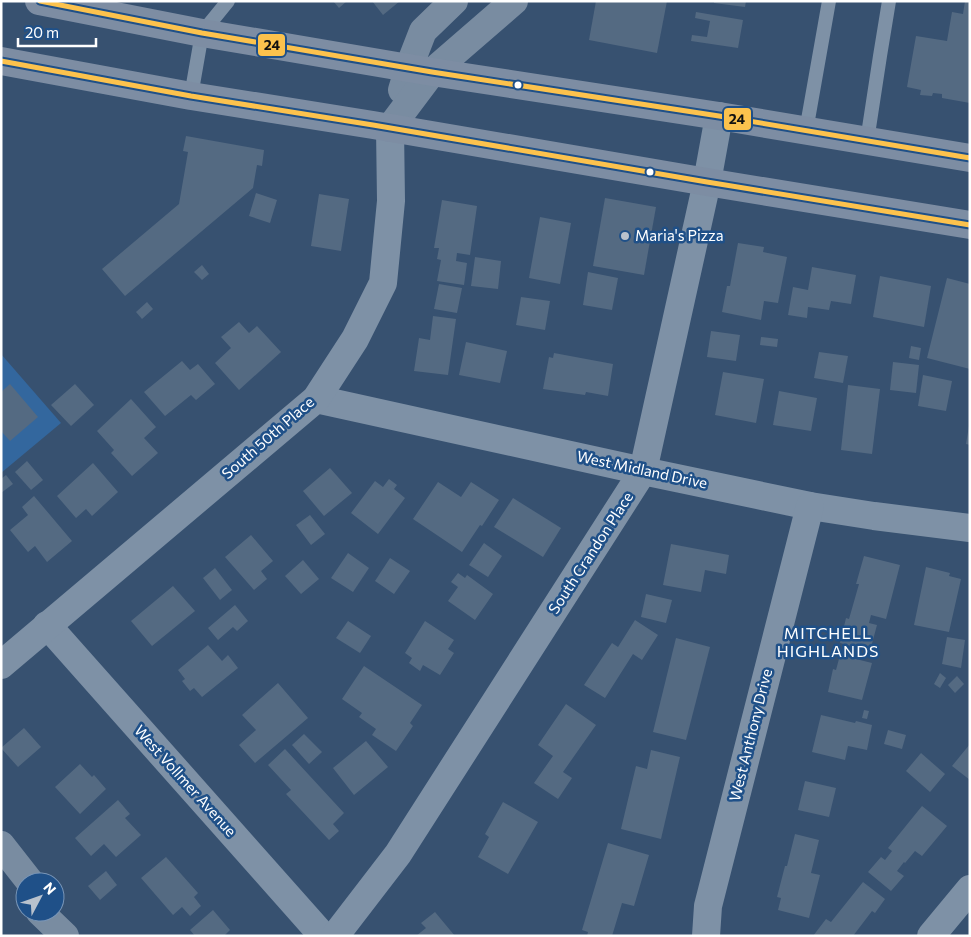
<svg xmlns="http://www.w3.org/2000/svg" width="971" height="937" viewBox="0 0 971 937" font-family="Commissioner,sans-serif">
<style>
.green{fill:#33679e}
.building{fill:#546a82}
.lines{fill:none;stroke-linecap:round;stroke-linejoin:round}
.lane{stroke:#7e91a6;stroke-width:14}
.street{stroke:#7e91a6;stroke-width:28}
.secondary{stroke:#798ca1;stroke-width:28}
.primary{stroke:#7d8da3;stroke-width:28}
.bus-1-casing{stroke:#1f5088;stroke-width:9}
.bus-1{stroke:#fcc24d;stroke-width:5}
.bus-dot{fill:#fff;stroke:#1f5088;stroke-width:2}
.poi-dot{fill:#b9c2cd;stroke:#1f5088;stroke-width:2}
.labels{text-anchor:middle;stroke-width:5;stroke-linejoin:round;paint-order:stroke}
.poi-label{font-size:15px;fill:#fff;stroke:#1f5088;text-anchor:start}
.street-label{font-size:15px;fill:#fff;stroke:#1f5088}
.neighbourhood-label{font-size:16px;letter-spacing:1px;fill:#fff;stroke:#1f5088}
.line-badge{stroke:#1f5088;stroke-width:2}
.pale-badge-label{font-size:14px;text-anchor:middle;font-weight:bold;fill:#111}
</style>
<rect width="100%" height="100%" fill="#375170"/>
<path class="green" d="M1,354L61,423L1,473Z"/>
<g class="building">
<path d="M333,1H347L339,8Z"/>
<path d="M372,1H400L383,15Z"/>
<path d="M596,1H667L657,53L589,40Z"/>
<path d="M714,1H746L745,7L714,3Z"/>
<path d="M965,1H970V103L942,98V94L933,93L932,96L920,95L921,90L907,87L916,36L947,41L952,12L963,14Z"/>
<path d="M696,12L743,20L738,48L691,41L692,35L707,37L710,21L695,18Z"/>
<path d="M186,136L264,150L262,166L257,165L253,188L125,296L102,269L179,204L188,152L183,151Z"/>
<path d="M256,193L277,200L270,223L249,216Z"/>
<path d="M319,194L349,199L341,251L311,246Z"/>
<path d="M605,198L656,207L644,275L593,266Z"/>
<path d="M442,200L477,206L470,255L457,253L456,261L467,263L464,285L437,281L441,260L437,259L439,248H434Z"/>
<path d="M540,217L571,223L560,284L529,278Z"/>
<path d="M738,243L764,247L763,252L787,257L778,303L764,301L761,320L722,312L727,286H730Z"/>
<path d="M475,257L501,261L498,289L471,286Z"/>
<path d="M202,265L209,274L202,280L194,272Z"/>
<path d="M812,267L856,275L851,304L831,301L829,310L808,307L807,318L788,315L793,287L808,290Z"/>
<path d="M588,272L618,278L612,310L583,305Z"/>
<path d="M880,276L931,286L924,327L873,317Z"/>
<path d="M947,278L970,284V369L927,358Z"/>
<path d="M439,284L462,288L457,313L434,309Z"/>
<path d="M521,297L550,301L545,330L516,325Z"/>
<path d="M147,302L153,309L142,319L136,312Z"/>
<path d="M433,316L456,319L448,375L414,371L419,338L430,340Z"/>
<path d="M239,322L249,333L257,326L281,352L239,390L215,363L231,348L221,337Z"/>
<path d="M711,331L740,335L736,361L707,357Z"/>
<path d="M761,337L778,339L777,347L760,345Z"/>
<path d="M466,342L507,351L500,383L459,375Z"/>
<path d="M911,346L921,348L919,360L909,358Z"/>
<path d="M819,352L848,356L843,383L814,378Z"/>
<path d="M554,353L613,364L608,396L586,392L585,395L543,389L549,357L553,358Z"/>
<path d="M182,361L190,370L198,364L215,384L196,400L191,395L165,416L144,392Z"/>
<path d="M893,362L919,365L916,393L890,390Z"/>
<path d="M723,372L764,379L756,423L715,415Z"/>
<path d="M923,375L952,381L946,411L918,406Z"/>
<path d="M10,384L38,417L10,441L1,431V392Z"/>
<path d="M75,384L94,405L71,426L51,405Z"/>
<path d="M848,385L880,389L872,454L841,450Z"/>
<path d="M779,391L817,398L811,431L773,425Z"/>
<path d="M131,399L156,427L144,438L158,453L132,476L111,453L114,450L97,431Z"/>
<path d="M969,426H970V445L966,444Z"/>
<path d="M27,461L43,480L31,490L15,472Z"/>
<path d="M93,463L118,492L92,516L86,509L76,518L57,496Z"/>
<path d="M330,468L352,493L324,516L303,491Z"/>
<path d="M6,475L13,484L1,493V479Z"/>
<path d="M389,479L397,485L394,489L405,498L378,534L351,513L375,481L383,487Z"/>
<path d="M438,482L461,497L471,482L499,500L482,526L480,525L462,552L413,519Z"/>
<path d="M34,496L72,541L47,562L35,546L28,552L10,530L28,515L22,507Z"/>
<path d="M513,498L561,528L543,557L494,527Z"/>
<path d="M310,515L325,534L311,545L296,525Z"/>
<path d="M251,535L273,561L261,571L267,579L254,590L225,557Z"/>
<path d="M484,543L502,556L488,577L469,565Z"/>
<path d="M671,544L729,555L726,574L705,570L701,592L663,585Z"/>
<path d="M348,553L369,568L353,592L331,578Z"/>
<path d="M864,556L900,565L886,619L871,615L869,623L877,625L870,651L840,643L846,618L849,619L859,584H856Z"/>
<path d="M390,558L410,571L394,594L375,581Z"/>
<path d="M303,560L319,579L301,594L285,576Z"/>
<path d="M926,567L950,573L949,576L961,579L949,632L914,625Z"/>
<path d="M215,568L232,590L220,600L203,578Z"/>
<path d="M458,573L465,578L467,575L493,594L475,620L448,601L458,587L451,582Z"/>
<path d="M173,586L195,611L152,646L131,621Z"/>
<path d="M646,594L672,600L666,623L641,617Z"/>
<path d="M235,605L248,621L237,631L233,627L218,640L208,628Z"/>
<path d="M635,620L658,635L642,660L633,654L605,698L584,685L612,643L618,647Z"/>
<path d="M348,621L371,636L360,653L336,638Z"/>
<path d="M425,621L454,640L448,649L454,653L440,675L423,665L420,671L409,663L412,658L405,653Z"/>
<path d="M947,637L965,640L961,668L942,664Z"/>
<path d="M676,638L710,647L686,740L653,732Z"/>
<path d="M208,645L222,661L228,655L238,668L202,697L194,688L190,691L182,681L185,679L178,670Z"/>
<path d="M840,655L872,663L862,700L828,692L833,669L836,670Z"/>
<path d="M364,666L422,705L410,723L413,726L396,751L372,735L376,729L359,717L362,713L342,699Z"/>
<path d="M940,673L946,678L940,688L934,684Z"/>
<path d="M957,676L964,684L955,693L948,685Z"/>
<path d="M278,683L308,718L255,763L239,745L256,730L242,715Z"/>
<path d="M566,704L596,725L563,772L572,778L558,799L534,783L553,756L538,745Z"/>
<path d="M864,710L869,711L867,719L862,718Z"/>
<path d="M821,715L855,723L856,721L872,725L867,750L848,746L845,760L812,752Z"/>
<path d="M24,728L41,747L18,767L1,748Z"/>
<path d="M888,730L906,735L902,749L884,744Z"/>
<path d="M304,734L322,752L309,764L292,745Z"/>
<path d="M366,741L388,767L354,795L333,768Z"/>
<path d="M970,744V780L952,766Z"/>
<path d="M285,749L344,813L333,824L339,831L329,840L286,794L291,790L268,765Z"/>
<path d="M651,750L680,757L661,839L621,829L636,766L647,769Z"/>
<path d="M921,753L945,774L930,792L906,771Z"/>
<path d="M80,764L92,777L94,775L106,789L80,814L55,787Z"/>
<path d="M805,781L836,788L829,817L798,810Z"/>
<path d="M118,800L130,814L125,818L141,835L116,857L104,844L91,856L75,838Z"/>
<path d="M503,802L538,822L508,874L478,857L489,837L485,834Z"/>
<path d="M922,806L947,826L922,856L915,851L905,863L904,862L897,871L904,876L891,891L868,872L881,857L885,860L892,851L888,848Z"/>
<path d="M795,834L819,840L811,873L820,875L809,918L778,910L781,898L777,897L785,866H787Z"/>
<path d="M608,843L649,855L634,906L622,903L612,936H587L588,932L582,930Z"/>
<path d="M166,857L198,893L194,897L201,906L190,916L182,907L173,915L141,878Z"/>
<path d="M106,871L117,885L100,900L88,886Z"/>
<path d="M863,882L885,899L875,913L872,911L853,936H813L826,919L831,922Z"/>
<path d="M213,910L230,930L224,936H195L190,930Z"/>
<path d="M435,912L455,936H416L426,928L421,923Z"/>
</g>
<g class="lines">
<g class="lane">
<path d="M191,96L202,33L228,1"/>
<path d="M806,131L829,1"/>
<path d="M867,141L880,56L889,1"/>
</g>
<g class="street">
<path d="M316,399L643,471L810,506L874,516L970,528"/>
<path d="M47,625L323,936"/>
<path d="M1,665L316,399L355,339L383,283L391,201L390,128"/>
<path d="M335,936L398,854L643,471L707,182L719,116"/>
<path d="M706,936L708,906L810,506"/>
<path d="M931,936L970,889"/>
</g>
<g class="secondary">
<path d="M402,90L409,67L423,31L454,1"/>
<path d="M390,128L432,72L514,1"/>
<path d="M1,845L30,882"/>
<path d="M40,912L65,936"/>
</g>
<g class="primary">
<path d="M39,1L202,33L432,72L719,116L970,158"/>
<path d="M1,61L191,96L373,125L707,182L970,225"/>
</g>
<g class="bus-1-casing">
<g id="bus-1">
<path d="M40,1L202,33L432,72L719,116L970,158"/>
<path d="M1,61L191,96L373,125L707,182L970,225"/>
</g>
</g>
<use href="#bus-1" class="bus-1"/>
</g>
<g class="bus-dot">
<circle cx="518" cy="85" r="4.5"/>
<circle cx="650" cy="172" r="4.5"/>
</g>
<circle class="poi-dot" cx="625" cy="236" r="5"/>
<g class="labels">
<g class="poi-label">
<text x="635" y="241">Maria's Pizza</text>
</g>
<g class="street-label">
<text transform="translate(268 438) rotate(-41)" y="5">South 50th Place</text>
<text transform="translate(642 470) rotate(12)" y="5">West Midland Drive</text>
<text transform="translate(591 553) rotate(-57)" y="5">South Crandon Place</text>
<text transform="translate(751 735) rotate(-76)" y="5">West Anthony Drive</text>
<text transform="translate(185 781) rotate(48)" y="5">West Vollmer Avenue</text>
</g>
<g class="neighbourhood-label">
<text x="828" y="639">MITCHELL<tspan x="828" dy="18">HIGHLANDS</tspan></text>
</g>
</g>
<g class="line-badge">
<rect x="257" y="33" width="29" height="24" rx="5" fill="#fcc24d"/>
<rect x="723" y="107" width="29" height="24" rx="5" fill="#fcc24d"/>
</g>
<g class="pale-badge-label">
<text x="272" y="50">24</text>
<text x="737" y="124">24</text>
</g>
<rect width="971" height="937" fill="none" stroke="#ffffff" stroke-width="5"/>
<g transform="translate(40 897) rotate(49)"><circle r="24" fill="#1f5088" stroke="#7996b8"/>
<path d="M0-4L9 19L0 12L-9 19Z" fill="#b9c2cd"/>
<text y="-8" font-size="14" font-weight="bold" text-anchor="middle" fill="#ffffff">N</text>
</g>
<path d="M18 38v8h78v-8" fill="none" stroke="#ffffff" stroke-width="2.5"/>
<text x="25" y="38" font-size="15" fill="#ffffff" stroke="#1f5088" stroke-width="4" paint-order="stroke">20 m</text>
</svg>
